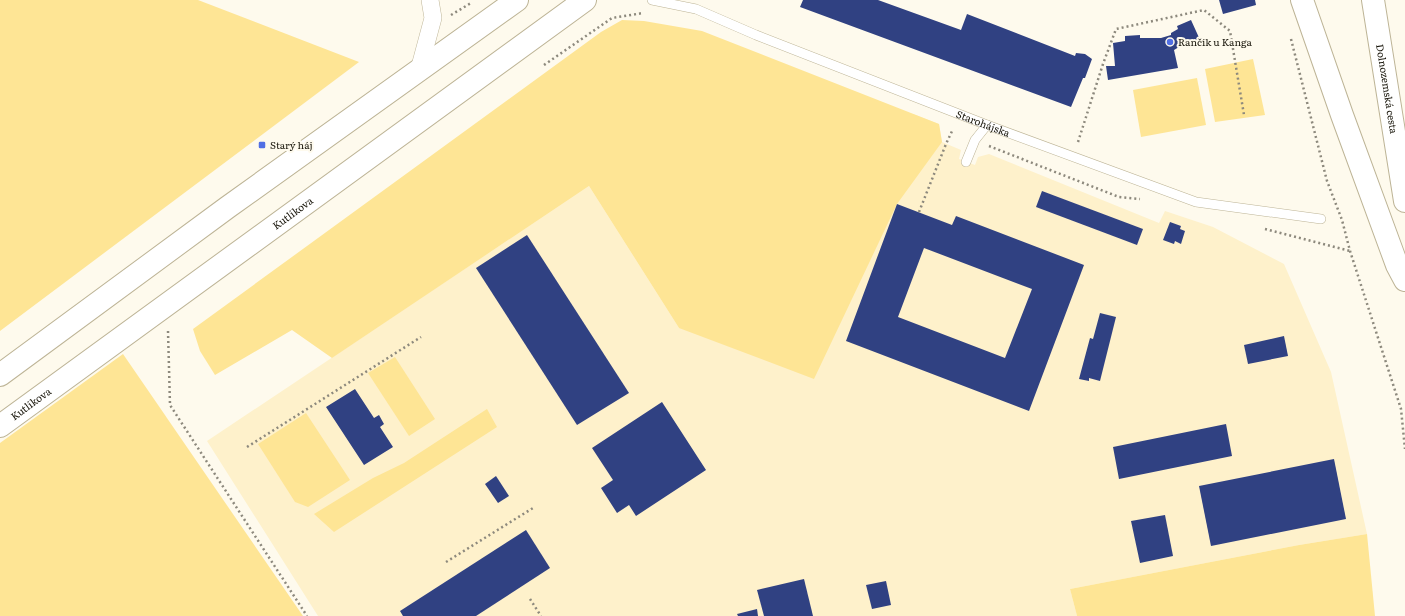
<svg xmlns="http://www.w3.org/2000/svg" width="1405" height="616" viewBox="0 0 1405 616" font-family="Literata,serif">
<style>
.built{fill:#fef1cb}
.green{fill:#fee595}
.building{fill:#304182;fill-rule:evenodd}
.lines{fill:none;stroke-linecap:round;stroke-linejoin:round}
.lane-casing{stroke:#bdb496;stroke-width:10}
.street-casing{stroke:#bdb496;stroke-width:18}
.secondary-casing{stroke:#bdb496;stroke-width:24}
.primary-casing{stroke:#bdb496;stroke-width:24}
.path{stroke:#8d897d;stroke-width:2.5;stroke-dasharray:2 3;stroke-linecap:butt}
.lane{stroke:#fff;stroke-width:9}
.street{stroke:#fff;stroke-width:17}
.secondary{stroke:#fff;stroke-width:22}
.primary{stroke:#fff;stroke-width:22}
.poi-dot{fill:#516fe4;stroke:#fefaed;stroke-width:1.5}
.labels{text-anchor:middle;stroke-width:4;stroke-linejoin:round;paint-order:stroke}
.poi-label{font-size:10px;fill:#171409;stroke:#fefaed;text-anchor:start}
.street-label{font-size:10px;fill:#171409;stroke:#fefaed}
</style>
<rect width="100%" height="100%" fill="#fefaed"/>
<path class="built" d="M913,114L939,124L942,142L961,150L959,159L975,165L978,157L989,154L1159,223L1165,211L1213,227L1284,264L1331,372L1367,534L1299,545L1070,589L1077,616H318L207,441L589,186L679,328Z"/>
<g class="green">
<path d="M0,0H198L359,62L0,331Z"/>
<path d="M622,20L644,21L702,31L939,124L942,142L897,204L814,379L679,328L589,186L332,358L292,330L215,375L200,351L193,329L601,32Z"/>
<path d="M1253,59L1265,115L1215,122L1205,69Z"/>
<path d="M1197,78L1206,125L1141,137L1133,90Z"/>
<path d="M123,354L303,616H0V443Z"/>
<path d="M395,357L435,419L409,436L368,373Z"/>
<path d="M487,409L497,427L334,532L314,514L373,478L404,463Z"/>
<path d="M306,413L350,480L308,507L295,502L258,444Z"/>
<path d="M1367,534L1375,616H1077L1070,589L1299,545Z"/>
</g>
<g class="building">
<path d="M803,0H878L961,30L967,14L1075,56L1076,53L1085,54L1092,59L1085,78H1083L1071,107L800,7Z"/>
<path d="M1219,0H1255L1256,5L1223,14Z"/>
<path d="M1191,20L1201,42L1186,48L1184,44L1174,50L1178,68L1108,80L1106,66H1115L1113,43L1125,41V36L1140,35V38H1161L1171,35V33L1178,29L1177,26Z"/>
<path d="M1042,191L1143,229L1137,245L1036,207Z"/>
<path d="M897,204L952,225L956,216L1084,265L1029,411L846,341ZM924,248L1032,289L1005,358L898,317Z"/>
<path d="M1170,222L1181,226L1180,229L1185,231L1181,244L1175,241L1174,244L1163,240Z"/>
<path d="M527,235L629,393L577,425L476,268Z"/>
<path d="M1100,313L1116,317L1100,381L1089,378V381L1079,379L1090,338L1093,339Z"/>
<path d="M1284,336L1288,356L1248,364L1244,345Z"/>
<path d="M355,389L374,418L379,415L384,424L380,427L393,447L364,465L326,407Z"/>
<path d="M662,402L706,470L636,516L629,505L617,513L601,488L613,480L592,448Z"/>
<path d="M1226,424L1232,456L1119,479L1113,447Z"/>
<path d="M1334,459L1346,519L1211,546L1199,486Z"/>
<path d="M496,476L509,496L498,503L485,484Z"/>
<path d="M1165,515L1173,556L1140,563L1131,521Z"/>
<path d="M526,530L550,568L476,616H403L400,611Z"/>
<path d="M804,579L813,616H764L757,590Z"/>
<path d="M886,581L891,605L872,609L866,585Z"/>
<path d="M757,609L758,616H738L737,614Z"/>
</g>
<g class="lines">
<g class="lane-casing">
<g id="lane">
<path id="s1" d="M652,0L696,9L756,35L987,125L1196,202L1321,219"/>
<path d="M966,162L975,140L987,125"/>
</g>
</g>
<g class="street-casing">
<path id="street" d="M419,70L433,18L430,0"/>
</g>
<g class="secondary-casing">
<g id="secondary">
<path d="M1302,0L1342,115L1397,265L1405,280"/>
<path d="M0,375L228,207L517,0"/>
<path id="s2" d="M0,426L585,0"/>
</g>
</g>
<g class="primary-casing">
<g id="primary">
<path id="s3" d="M1373,0L1405,201"/>
</g>
</g>
<g class="path">
<path d="M451,15L471,3"/>
<path d="M1291,39L1327,181L1342,220L1350,251L1401,409L1405,449"/>
<path d="M544,65L612,18L643,13"/>
<path d="M1078,142L1103,64L1116,29L1204,10L1230,31L1244,115"/>
<path d="M989,146L1119,197L1140,199"/>
<path d="M919,212L946,144L953,129"/>
<path d="M1265,229L1350,251"/>
<path d="M168,331L170,405L307,616"/>
<path d="M247,447L421,337"/>
<path d="M446,562L533,508"/>
<path d="M530,599L541,616"/>
</g>
<use href="#lane" class="lane"/>
<use href="#street" class="street"/>
<use href="#secondary" class="secondary"/>
<use href="#primary" class="primary"/>
</g>
<g class="poi-dot">
<circle cx="1170" cy="42" r="4"/>
<rect x="258" y="141" width="8" height="8" rx="2"/>
</g>
<g class="labels">
<g class="poi-label">
<text x="1178" y="46">Rančík u Kanga</text>
<text x="270" y="149">Starý háj</text>
</g>
<g class="street-label">
<text dy="4" stroke="none"><textPath href="#s3" startOffset="90">Dolnozemská cesta</textPath></text>
<text dy="4" stroke="none"><textPath href="#s1" startOffset="354">Starohájska</textPath></text>
<text dy="4" stroke="none"><textPath href="#s2" startOffset="362">Kutlíkova</textPath></text>
<text dy="4" stroke="none"><textPath href="#s2" startOffset="38">Kutlíkova</textPath></text>
</g>
</g>
</svg>
